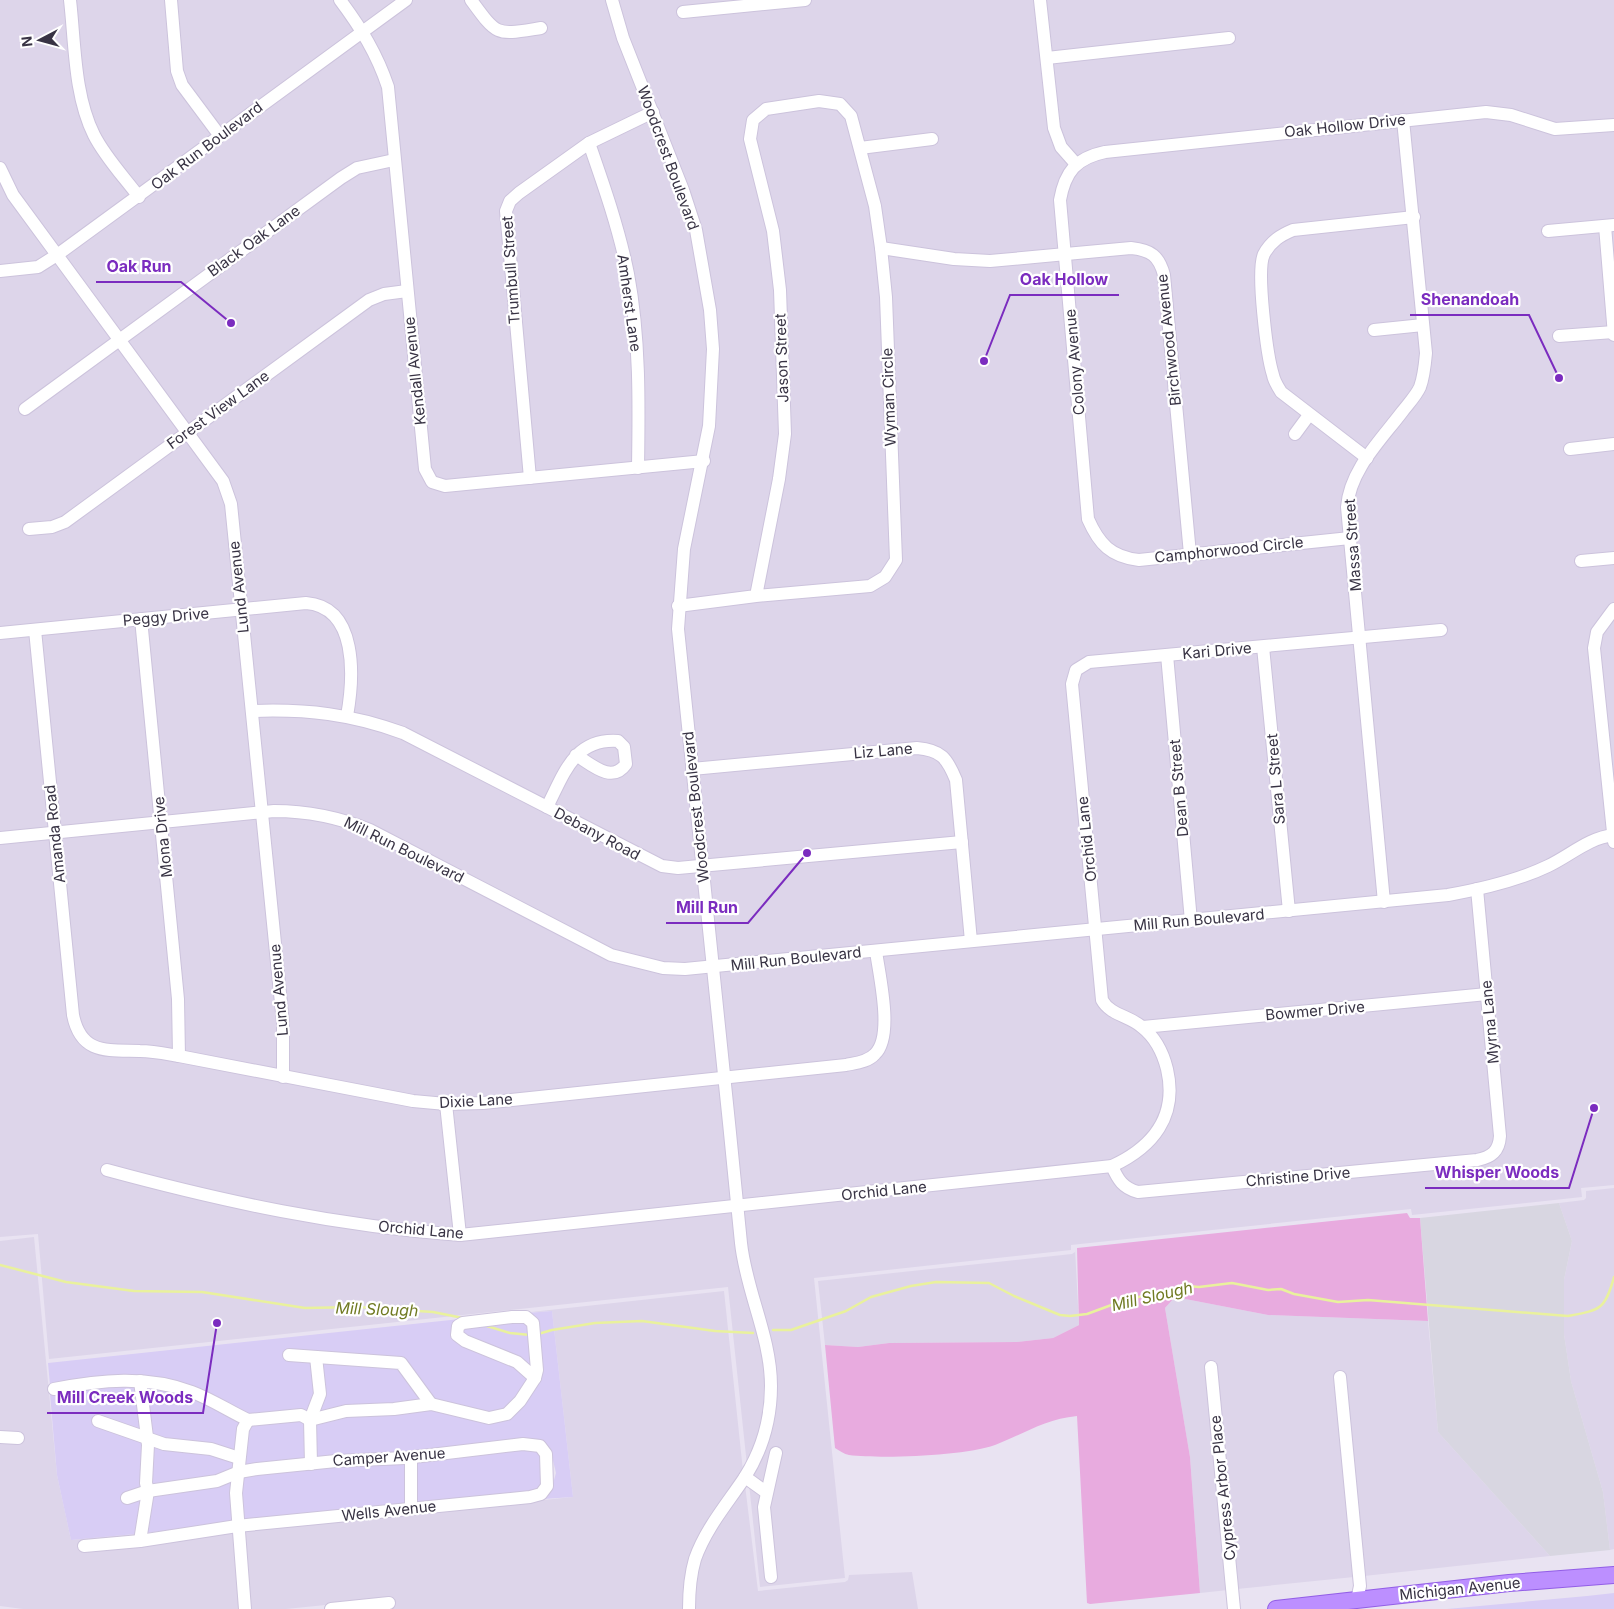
<svg xmlns="http://www.w3.org/2000/svg" width="1614" height="1609" viewBox="0 0 1614 1609" font-family="Inter,sans-serif">
<style>
.residential{fill:#ddd5ea}
.commercial{fill:#d8cdf5}
.industrial{fill:#d8d6e1}
.green{fill:#e8abdf}
.lines{fill:none;stroke-linecap:round;stroke-linejoin:round}
.stream{stroke:#e9f19d;stroke-width:2.5}
.minor-casing{stroke:#ccc3dc;stroke-width:14}
.major-casing{stroke:#925ee6;stroke-width:18}
.minor{stroke:#fff;stroke-width:12}
.major{stroke:#bc8fff;stroke-width:16}
.labels{text-anchor:middle;stroke-width:4.5;stroke-linejoin:round;paint-order:stroke}
.street-label{font-size:15px;fill:#383344;stroke:#fff}
.water-label{font-size:16px;font-style:italic;fill:#707a22;stroke:#fff}
.leader{fill:none;stroke:#7b2cbf;stroke-width:2}
.callout-dot{fill:#7b2cbf;stroke:#fff;stroke-width:2}
.callout-label{font-size:16px;text-anchor:middle;font-weight:bold;fill:#7b2cbf;stroke:#fff;stroke-width:4.5;stroke-linejoin:round;paint-order:stroke}
</style>
<rect width="100%" height="100%" fill="#e9e3f2"/>
<g class="residential">
<path d="M0,0H1614V1185L1581,1188L1582,1197L1412,1215L1411,1209L1155,1236L1071,1245V1250L814,1278L845,1578L760,1587L728,1287L49,1359L38,1234L0,1237Z"/>
<path d="M1614,1188V1549L1610,1550L1603,1492L1571,1381L1564,1334V1280L1572,1241L1559,1203L1584,1200L1586,1198V1191Z"/>
<path d="M34,1237L57,1475L71,1540L135,1534V1536L78,1542L80,1551L233,1531L240,1609H23L0,1606V1441L22,1443L24,1434L0,1432V1241Z"/>
<path d="M1075,1248L1079,1325L1053,1338L1017,1342L889,1343L858,1347L825,1345L818,1281L1072,1254L1075,1252Z"/>
<path d="M724,1291L743,1471L684,1578V1609H383L395,1607L394,1598L286,1609H250L243,1530L573,1497L552,1311L522,1313Z"/>
<path d="M1175,1297L1268,1315L1428,1321L1438,1432L1550,1556L1364,1576L1344,1372L1335,1373L1354,1577L1237,1589L1216,1362L1206,1363L1228,1590L1200,1593L1190,1457L1165,1308Z"/>
<path d="M745,1485L758,1591L845,1582L848,1580L849,1575L912,1572L918,1609H694V1583L701,1559L711,1534Z"/>
</g>
<g class="commercial">
<path d="M552,1311L573,1497L543,1499L547,1497L552,1487L556,1473L551,1452L545,1442L541,1440L411,1453L316,1458L315,1423L347,1416L428,1409L466,1418L524,1403L542,1377L527,1313Z"/>
<path d="M460,1319L453,1324L452,1336L514,1365L529,1379L504,1411L490,1414L434,1400L405,1360L285,1350L284,1359L311,1361L315,1394L307,1414L249,1415L193,1388L50,1385L48,1363Z"/>
<path d="M524,1322L528,1325L532,1370L463,1335L462,1329Z"/>
<path d="M321,1362L398,1367L423,1401L317,1414Z"/>
<path d="M136,1385L141,1431L95,1416L92,1424L142,1442V1488L121,1495L124,1503L141,1497L135,1534L71,1540L57,1475L50,1394L86,1388Z"/>
<path d="M146,1387L190,1396L241,1422L235,1452L152,1436Z"/>
<path d="M299,1420L305,1423L306,1459L244,1467L248,1430L251,1424Z"/>
<path d="M153,1445L210,1453L234,1461V1469L216,1477L152,1486Z"/>
<path d="M523,1449L537,1450L542,1456L546,1474L538,1490L416,1504V1461Z"/>
<path d="M406,1463V1505L242,1521L241,1493L244,1476L303,1468Z"/>
<path d="M233,1480L232,1523L145,1533L152,1494Z"/>
<path d="M1614,1593V1609H1447L1587,1596Z"/>
</g>
<path class="industrial" d="M1559,1203L1572,1241L1564,1280V1334L1571,1381L1603,1492L1610,1550L1550,1556L1438,1432L1420,1218Z"/>
<path class="green" d="M1407,1213L1410,1218H1420L1428,1321L1268,1315L1175,1297L1165,1308L1190,1457L1200,1593L1090,1604L1087,1603L1077,1416C1045,1419 1024,1434 995,1445C964,1456 882,1459 849,1455C844,1454 840,1451 835,1448L825,1345L858,1347L889,1343L1017,1342L1053,1338L1079,1325L1077,1248Z"/>
<g class="lines">
<g class="stream">
<path d="M0,1265L66,1282L134,1291L202,1292L305,1308L359,1307L433,1312L463,1318"/>
<path d="M487,1326L510,1333L530,1335"/>
<path d="M773,1330H791L846,1311L871,1297L911,1286L936,1282L989,1283L1014,1296L1060,1315L1070,1316L1087,1314L1125,1300L1188,1286L1199,1287L1232,1283L1268,1290L1281,1289L1294,1294L1338,1302L1368,1300L1568,1316C1600,1310 1605,1310 1614,1277"/>
<path d="M538,1334L552,1330L595,1323L642,1321L715,1331L753,1333"/>
</g>
<g class="minor-casing">
<g id="minor">
<path d="M70,0C75,43 74,95 94,135C105,157 124,177 139,197"/>
<path d="M171,0L177,71L182,85L220,136"/>
<path d="M340,0C361,28 377,54 388,87L425,469L432,482L445,486L704,461"/>
<path d="M471,0C498,37 496,35 541,28"/>
<path d="M612,0L623,38L683,190L696,230L710,310L713,349L709,426L684,549L678,629C698,833 721,1038 741,1243C746,1291 771,1337 771,1386C771,1418 762,1450 745,1477C727,1504 706,1528 695,1559C690,1576 689,1591 689,1609"/>
<path d="M1040,0L1054,128L1061,147L1076,164"/>
<path d="M683,12L805,0"/>
<path d="M1047,58L1229,38"/>
<path d="M589,143C604,186 619,229 628,274C640,338 639,404 638,468"/>
<path d="M860,148L932,139"/>
<path d="M0,168L13,195L223,481L231,504L283,1023V1077"/>
<path d="M1605,226L1614,335"/>
<path d="M1548,231L1614,225"/>
<path d="M881,248L954,259L990,261L1131,248C1151,250 1159,256 1164,275L1190,554"/>
<path d="M0,271L38,267L57,255L406,0"/>
<path d="M1374,330L1423,325"/>
<path d="M1559,336L1614,332"/>
<path d="M25,409L341,178L357,168L394,160"/>
<path d="M1295,434L1309,415"/>
<path d="M1570,449L1614,444"/>
<path d="M1367,458L1281,392C1278,387 1274,381 1273,375C1267,356 1256,270 1264,254C1271,241 1281,235 1293,230L1414,217"/>
<path d="M530,478L506,211L510,201L519,193L589,143L653,112"/>
<path d="M29,529L52,527L65,522L369,300L384,294L407,291"/>
<path d="M1350,538L1139,560C1111,557 1099,544 1088,519L1060,200C1065,172 1076,158 1105,152L1486,112L1511,115L1555,129L1614,125"/>
<path d="M1581,561L1614,558"/>
<path d="M678,606L756,596L870,586L885,577L896,560L886,297L881,248L875,206L851,116L840,104L819,101L766,109L753,120L750,139L773,231L780,290L785,434L779,479L756,596"/>
<path d="M1614,609L1597,632L1594,648L1614,842"/>
<path d="M141,619L178,999L179,1056"/>
<path d="M35,630L73,1015C81,1055 108,1050 140,1051C153,1051 167,1054 179,1056L413,1101L446,1104L483,1103L846,1065C855,1063 868,1062 875,1054C894,1036 879,975 876,951"/>
<path d="M0,633L306,603C358,607 354,677 347,716"/>
<path d="M1263,647L1289,911"/>
<path d="M1167,655L1191,921"/>
<path d="M252,711C307,709 351,714 403,733L662,866L678,868L962,842"/>
<path d="M692,769L917,748C941,750 947,758 956,780L971,941"/>
<path d="M547,807C564,774 574,738 618,741L624,747L626,764C612,784 592,765 576,755"/>
<path d="M0,838L274,811C308,811 338,817 370,830L611,955L663,968L685,969L1448,895C1481,889 1517,881 1548,866C1571,855 1588,838 1614,835"/>
<path d="M1384,902L1347,507C1350,470 1380,441 1402,412C1408,404 1416,396 1420,387C1424,376 1425,364 1426,353L1403,120"/>
<path d="M1143,1027L1487,994"/>
<path d="M446,1104L460,1235"/>
<path d="M1112,1166C1118,1180 1123,1188 1138,1192L1477,1160C1492,1157 1499,1151 1500,1136L1477,889"/>
<path d="M107,1170C225,1202 337,1226 460,1235L1112,1166C1153,1147 1178,1116 1167,1069C1163,1053 1156,1038 1142,1027C1130,1016 1110,1015 1102,1000L1072,684L1076,670L1089,662L1441,630"/>
<path d="M512,1317H526L533,1323L537,1370L535,1378L517,1362L465,1341L457,1335L458,1326L463,1323Z"/>
<path d="M289,1355L401,1363L431,1404"/>
<path d="M1211,1367L1234,1609"/>
<path d="M1340,1377L1360,1586L1357,1600"/>
<path d="M54,1389C100,1380 147,1375 192,1392C211,1399 229,1411 248,1420"/>
<path d="M248,1420L301,1415L310,1420L346,1411L394,1409L431,1404L489,1418L507,1414L520,1401L535,1378"/>
<path d="M98,1421L164,1444L211,1449L239,1458"/>
<path d="M0,1437L18,1438"/>
<path d="M311,1464L310,1420L320,1394L316,1357"/>
<path d="M745,1477L766,1492"/>
<path d="M411,1509V1457"/>
<path d="M140,1541L148,1491L146,1483L148,1445L140,1381"/>
<path d="M84,1546L140,1541L237,1526L530,1497L541,1494L547,1486L546,1454L540,1446L523,1444L405,1458L336,1461L257,1469L239,1472L217,1481L148,1491L127,1498"/>
<path d="M771,1577L764,1507L776,1453"/>
<path d="M245,1609L236,1493L243,1429L248,1420"/>
<path d="M331,1609L389,1603"/>
</g>
</g>
<g class="major-casing">
<path id="major" d="M1276,1609L1509,1583L1614,1575"/>
</g>
<use href="#minor" class="minor"/>
<use href="#major" class="major"/>
</g>
<g class="labels">
<g class="street-label">
<text transform="translate(1345 126) rotate(-6)" y="5">Oak Hollow Drive</text>
<text transform="translate(207 146) rotate(-37)" y="5">Oak Run Boulevard</text>
<text transform="translate(668 158) rotate(70)" y="5">Woodcrest Boulevard</text>
<text transform="translate(254 241) rotate(-36)" y="5">Black Oak Lane</text>
<text transform="translate(511 270) rotate(-94)" y="5">Trumbull Street</text>
<text transform="translate(629 303) rotate(82)" y="5">Amherst Lane</text>
<text transform="translate(1169 340) rotate(-96)" y="5">Birchwood Avenue</text>
<text transform="translate(782 358) rotate(-92)" y="5">Jason Street</text>
<text transform="translate(1075 362) rotate(-95)" y="5">Colony Avenue</text>
<text transform="translate(415 371) rotate(-96)" y="5">Kendall Avenue</text>
<text transform="translate(889 397) rotate(-92)" y="5">Wyman Circle</text>
<text transform="translate(218 410) rotate(-36)" y="5">Forest View Lane</text>
<text transform="translate(1353 545) rotate(-94)" y="5">Massa Street</text>
<text transform="translate(1229 550) rotate(-6)" y="5">Camphorwood Circle</text>
<text transform="translate(239 587) rotate(-96)" y="5">Lund Avenue</text>
<text transform="translate(166 617) rotate(-5)" y="5">Peggy Drive</text>
<text transform="translate(1217 651) rotate(-5)" y="5">Kari Drive</text>
<text transform="translate(883 751) rotate(-5)" y="5">Liz Lane</text>
<text transform="translate(1276 779) rotate(-95)" y="5">Sara L Street</text>
<text transform="translate(1179 788) rotate(-95)" y="5">Dean B Street</text>
<text transform="translate(696 807) rotate(-96)" y="5">Woodcrest Boulevard</text>
<text transform="translate(55 834) rotate(-96)" y="5">Amanda Road</text>
<text transform="translate(597 834) rotate(28)" y="5">Debany Road</text>
<text transform="translate(163 837) rotate(-96)" y="5">Mona Drive</text>
<text transform="translate(1087 839) rotate(-96)" y="5">Orchid Lane</text>
<text transform="translate(404 850) rotate(26)" y="5">Mill Run Boulevard</text>
<text transform="translate(1199 920) rotate(-5)" y="5">Mill Run Boulevard</text>
<text transform="translate(796 959) rotate(-6)" y="5">Mill Run Boulevard</text>
<text transform="translate(279 990) rotate(-95)" y="5">Lund Avenue</text>
<text transform="translate(1315 1011) rotate(-5)" y="5">Bowmer Drive</text>
<text transform="translate(1490 1022) rotate(-95)" y="5">Myrna Lane</text>
<text transform="translate(476 1101) rotate(-3)" y="5">Dixie Lane</text>
<text transform="translate(1298 1177) rotate(-5)" y="5">Christine Drive</text>
<text transform="translate(884 1191) rotate(-6)" y="5">Orchid Lane</text>
<text transform="translate(421 1230) rotate(5)" y="5">Orchid Lane</text>
<text transform="translate(389 1457) rotate(-4)" y="5">Camper Avenue</text>
<text transform="translate(1223 1488) rotate(-96)" y="5">Cypress Arbor Place</text>
<text transform="translate(389 1511) rotate(-6)" y="5">Wells Avenue</text>
<text transform="translate(1460 1589) rotate(-6)" y="5">Michigan Avenue</text>
</g>
<g class="water-label">
<text transform="translate(1152 1296) rotate(-13)" y="6">Mill Slough</text>
<text transform="translate(377 1309) rotate(2)" y="6">Mill Slough</text>
</g>
</g>
<path class="leader" d="M231 323L181 282H96M984 361L1010 295H1119M1559 378L1529 315H1410M807 853L748 923H666M1594 1108L1569 1188H1425M217 1323L203 1413H47"/>
<g class="callout-dot">
<circle cx="231" cy="323" r="5"/>
<circle cx="984" cy="361" r="5"/>
<circle cx="1559" cy="378" r="5"/>
<circle cx="807" cy="853" r="5"/>
<circle cx="1594" cy="1108" r="5"/>
<circle cx="217" cy="1323" r="5"/>
</g>
<g class="callout-label">
<text x="139" y="272">Oak Run</text>
<text x="1064" y="285">Oak Hollow</text>
<text x="1470" y="305">Shenandoah</text>
<text x="707" y="913">Mill Run</text>
<text x="1497" y="1178">Whisper Woods</text>
<text x="125" y="1403">Mill Creek Woods</text>
</g>
<g transform="translate(40 40) rotate(264)" stroke="#ffffff" stroke-width="4" paint-order="stroke">
<path d="M0-4L9 19L0 12L-9 19Z" fill="#383344"/>
<text y="-8" font-size="14" font-weight="bold" text-anchor="middle" fill="#383344">N</text>
</g>
</svg>
